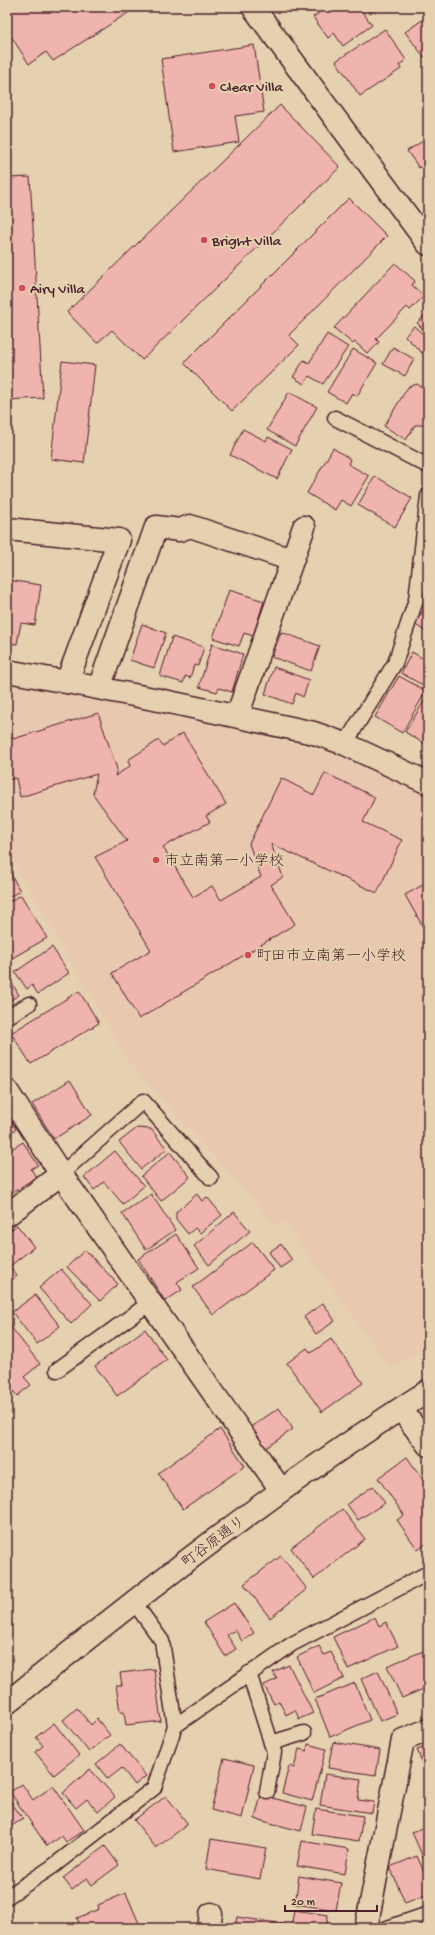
<svg xmlns="http://www.w3.org/2000/svg" width="435" height="1935" viewBox="0 0 435 1935" font-family="'Gochi Hand','Klee One',sans-serif">
<style>
.built{fill:#e8c8af}
.building{fill:#f0b4af;stroke:#4a1f2b}
.lines{fill:none;stroke-linecap:round;stroke-linejoin:round}
.service-casing{stroke:#4a1f2b;stroke-width:17}
.minor-casing{stroke:#4a1f2b;stroke-width:25}
.tertiary-casing{stroke:#4a1f2b;stroke-width:25}
.service{stroke:#e5d0af;stroke-width:14}
.minor{stroke:#e5d0af;stroke-width:22}
.tertiary{stroke:#e5d0af;stroke-width:22}
.poi-dot{fill:#d1495b;stroke:#e5d0af;stroke-width:1.5}
.labels{text-anchor:middle;stroke-width:4;stroke-linejoin:round;paint-order:stroke}
.poi-label{font-size:15px;fill:#4a1f2b;stroke:#e5d0af;text-anchor:start}
.street-label{font-size:15px;fill:#4a1f2b;stroke:#e5d0af}
</style>
<rect width="100%" height="100%" fill="#e5d0af"/>
<filter id="ink" filterUnits="userSpaceOnUse"><feTurbulence type="fractalNoise" baseFrequency=".025" numOctaves="2"/><feDisplacementMap in="SourceGraphic" scale="8" xChannelSelector="R" yChannelSelector="G"/><feConvolveMatrix kernelMatrix="1 2 1 2 8 2 1 2 1" color-interpolation-filters="sRGB"/></filter>
<g filter="url(#ink)">
<path class="built" d="M7,685L162,713L335,754L428,794V1345L391,1368L284,1221L276,1225L129,1062L7,849Z"/>
<g class="building">
<path d="M7,7H137L53,61L46,52L29,64L7,30Z"/>
<path d="M315,7H359L372,25L343,46L334,33L328,38L313,17L319,13Z"/>
<path d="M365,7H380L370,14Z"/>
<path d="M428,16V54L424,57L405,32Z"/>
<path d="M385,29L406,60L399,65L401,69L360,96L336,61Z"/>
<path d="M254,45L264,112L235,116L239,142L174,152L161,59Z"/>
<path d="M280,105L340,167L142,360L112,330L97,343L67,312Z"/>
<path d="M426,139L428,142V162L419,168L407,151Z"/>
<path d="M30,177L43,398L7,400V178Z"/>
<path d="M349,198L387,236L289,335L299,345L232,411L184,363Z"/>
<path d="M395,263L415,281L412,285L424,296L410,310L407,307L376,339L379,342L368,354L355,342L353,344L334,328Z"/>
<path d="M424,316L428,320V334L417,323Z"/>
<path d="M414,326L428,339V347L422,353L405,336Z"/>
<path d="M327,334L348,347L323,384L309,376L304,384L293,377L304,360L309,363Z"/>
<path d="M393,347L414,359L405,376L383,364Z"/>
<path d="M353,349L377,363L357,396L352,393L346,403L327,392Z"/>
<path d="M62,361L95,365L84,463L51,459Z"/>
<path d="M417,384L428,391V425H415L406,440L384,426L408,387Z"/>
<path d="M289,392L317,407L295,446L267,430Z"/>
<path d="M243,429L266,441L268,437L292,449L277,479L230,455Z"/>
<path d="M333,448L350,459L348,464L369,476L351,506L341,500L335,510L307,493Z"/>
<path d="M375,476L412,498L395,527L358,505Z"/>
<path d="M7,580L41,585L35,625L21,623L17,644L7,643Z"/>
<path d="M229,590L264,601L253,636L244,633L239,646L213,638Z"/>
<path d="M428,604V633L414,624Z"/>
<path d="M142,624L166,633L154,668L130,660Z"/>
<path d="M281,632L320,646L311,671L272,657Z"/>
<path d="M172,637L204,647L198,666L194,665L190,678L185,676L183,683L160,676Z"/>
<path d="M212,644L243,654L232,692L219,688L217,692L199,687Z"/>
<path d="M412,652L424,659L428,652V688L401,673Z"/>
<path d="M274,667L309,680L303,697L296,693L292,704L265,694Z"/>
<path d="M399,676L426,691L402,733L375,717Z"/>
<path d="M426,698L428,699V746L405,732Z"/>
<path d="M98,713L117,769L115,776L130,766L128,760L159,740L163,746L183,733L226,804L206,816L210,822L163,847L193,897L212,886L221,900L261,877L249,844L281,778L314,795L325,773L375,797L363,822L402,840L377,893L271,844L283,877L271,885L295,924L139,1019L112,973L151,950L95,857L127,841L93,794L97,774L20,797L16,778L7,780V719L13,739Z"/>
<path d="M7,867L20,891L7,898Z"/>
<path d="M428,882V936L405,895Z"/>
<path d="M21,895L47,938L7,961V903Z"/>
<path d="M52,947L69,973L38,994L32,985L27,989L15,972Z"/>
<path d="M7,975L19,995L7,1002Z"/>
<path d="M79,991L99,1023L31,1064L11,1033Z"/>
<path d="M70,1080L92,1115L54,1139L32,1104Z"/>
<path d="M7,1117H8L16,1129L7,1135Z"/>
<path d="M137,1128L151,1129L167,1149L141,1169L119,1142Z"/>
<path d="M23,1142L38,1165L31,1169L36,1177L7,1196V1152Z"/>
<path d="M115,1151L144,1186L123,1204L104,1182L94,1190L84,1177Z"/>
<path d="M170,1152L190,1177L161,1201L141,1176Z"/>
<path d="M151,1194L175,1230L146,1250L122,1213Z"/>
<path d="M197,1194L202,1201L207,1197L222,1215L200,1233L195,1228L188,1234L176,1219V1212Z"/>
<path d="M234,1212L250,1231L209,1265L194,1246Z"/>
<path d="M17,1225L34,1247L10,1266L17,1276L7,1284V1233Z"/>
<path d="M176,1234L199,1268L177,1282L182,1290L165,1301L138,1259Z"/>
<path d="M253,1242L274,1270L213,1315L193,1287Z"/>
<path d="M281,1244L292,1260L280,1268L269,1252Z"/>
<path d="M85,1250L118,1284L100,1301L67,1267Z"/>
<path d="M61,1269L92,1304L71,1324L39,1288Z"/>
<path d="M35,1295L60,1326L37,1344L12,1312Z"/>
<path d="M323,1303L335,1321L316,1334L304,1317Z"/>
<path d="M10,1326L40,1364L24,1377L31,1385L17,1396L7,1383V1328Z"/>
<path d="M145,1329L167,1360L117,1396L95,1366Z"/>
<path d="M331,1339L363,1383L322,1412L287,1363L307,1348L311,1353Z"/>
<path d="M279,1408L293,1429L263,1450L249,1428Z"/>
<path d="M220,1429L245,1466L183,1509L158,1473Z"/>
<path d="M407,1457L428,1487V1542L418,1550L397,1520L404,1515L378,1478Z"/>
<path d="M373,1486L385,1503L358,1520L347,1504Z"/>
<path d="M342,1509L365,1539L314,1579L291,1548Z"/>
<path d="M281,1556L307,1589L270,1618L244,1584Z"/>
<path d="M234,1603L254,1633L242,1641L235,1630L227,1635L236,1649L225,1656L204,1622Z"/>
<path d="M375,1617L379,1626L386,1622L398,1646L348,1669L333,1637Z"/>
<path d="M319,1646L324,1655L331,1652L344,1678L314,1693L297,1657Z"/>
<path d="M428,1649V1687L402,1698L387,1666Z"/>
<path d="M289,1665L313,1713L299,1719L295,1710L286,1715L279,1701L274,1704L264,1685L277,1679L273,1672Z"/>
<path d="M154,1669L161,1721L126,1725L124,1712H120L116,1685H122L120,1673Z"/>
<path d="M378,1671L397,1714L380,1721L361,1679Z"/>
<path d="M355,1683L370,1720L330,1737L315,1699Z"/>
<path d="M77,1708L91,1725L97,1719L110,1735L89,1752L63,1720Z"/>
<path d="M54,1723L79,1755L54,1775L35,1752L43,1746L36,1737Z"/>
<path d="M333,1742L380,1750L376,1775L328,1768Z"/>
<path d="M120,1744L146,1776L135,1785L122,1768L108,1779L96,1764Z"/>
<path d="M308,1744L326,1749L312,1801L282,1793L289,1766L294,1768L299,1749L307,1751Z"/>
<path d="M428,1746V1776L417,1750Z"/>
<path d="M224,1758L254,1765L242,1818L211,1810Z"/>
<path d="M90,1769L115,1797L98,1812L87,1799L76,1808L63,1793Z"/>
<path d="M325,1774L361,1779L358,1800L374,1802L372,1813L320,1805Z"/>
<path d="M22,1784L33,1800L53,1786L84,1830L66,1842L62,1836L47,1846L10,1792Z"/>
<path d="M261,1795L307,1807L301,1831L255,1819Z"/>
<path d="M7,1796L23,1819L8,1828L12,1835L7,1838Z"/>
<path d="M166,1796L188,1824L156,1848L134,1820Z"/>
<path d="M316,1809L363,1816L359,1841L312,1834Z"/>
<path d="M428,1826V1869L412,1832Z"/>
<path d="M211,1839L266,1848L260,1879L206,1869Z"/>
<path d="M302,1841L349,1849L345,1874L297,1866Z"/>
<path d="M105,1846L119,1865L92,1885L87,1878L72,1890L63,1878Z"/>
<path d="M417,1856L428,1881V1894L405,1903L390,1867Z"/>
<path d="M299,1876L341,1883L336,1910L295,1904Z"/>
<path d="M126,1893L141,1928H67L79,1923L77,1918L99,1909L98,1905Z"/>
<path d="M294,1910L328,1915L327,1924L339,1926V1928H291Z"/>
<path d="M237,1917L284,1924L283,1928H235Z"/>
</g>
<g class="lines">
<g class="service-casing">
<g id="service">
<path d="M335,418L428,466"/>
<path d="M345,744L395,663L416,600L428,496"/>
<path d="M7,1017L29,1004"/>
<path d="M61,1174L143,1101L211,1178"/>
<path d="M57,1370L151,1302"/>
<path d="M249,1673L274,1752L267,1792"/>
<path d="M175,1726L292,1644L428,1573"/>
<path d="M271,1743L304,1733"/>
<path d="M7,1897L52,1867L154,1788L175,1726L162,1641L133,1601"/>
<path d="M387,1928L428,1914"/>
</g>
</g>
<g class="minor-casing">
<g id="minor">
<path d="M253,7L428,244"/>
<path d="M7,529L119,540L67,682L169,702L314,733L345,744L428,783"/>
<path d="M99,688L156,527L180,530L190,526L292,560"/>
<path d="M237,716L304,527"/>
<path d="M7,1091L61,1174L281,1490"/>
<path d="M7,1215L61,1174"/>
<path d="M401,1409L428,1445"/>
<path d="M209,1928L211,1914"/>
<path d="M366,1928L403,1740L428,1730"/>
</g>
</g>
<g class="tertiary-casing">
<g id="tertiary">
<path d="M7,671L67,682"/>
<path d="M7,1703C143,1593 280,1485 428,1391"/>
</g>
</g>
<use href="#service" class="service"/>
<use href="#minor" class="minor"/>
<use href="#tertiary" class="tertiary"/>
</g>
</g>
<g class="poi-dot">
<circle cx="212" cy="86" r="4"/>
<circle cx="204" cy="240" r="4"/>
<circle cx="22" cy="288" r="4"/>
<circle cx="156" cy="860" r="4"/>
<circle cx="248" cy="955" r="4"/>
</g>
<g class="labels">
<g class="poi-label">
<text x="220" y="91">Clear Villa</text>
<text x="212" y="245">Bright Villa</text>
<text x="30" y="293">Airy Villa</text>
<text x="164" y="865">市立南第一小学校</text>
<text x="256" y="960">町田市立南第一小学校</text>
</g>
<g class="street-label">
<text transform="translate(213 1541) rotate(-37)" y="5">町谷原通り</text>
</g>
</g>
<rect width="435" height="1935" fill="none" stroke="#e5d0af" stroke-width="24"/>
<rect x="12" y="12" width="411" height="1911" fill="none" stroke="#4a1f2b" stroke-width="1.5" filter="url(#ink)"/>
<path d="M285 1905v6h92v-6" fill="none" stroke="#4a1f2b" stroke-width="2"/>
<text x="291" y="1905" font-size="12" fill="#4a1f2b" stroke="#e5d0af" stroke-width="3" paint-order="stroke">20 m</text>
</svg>
